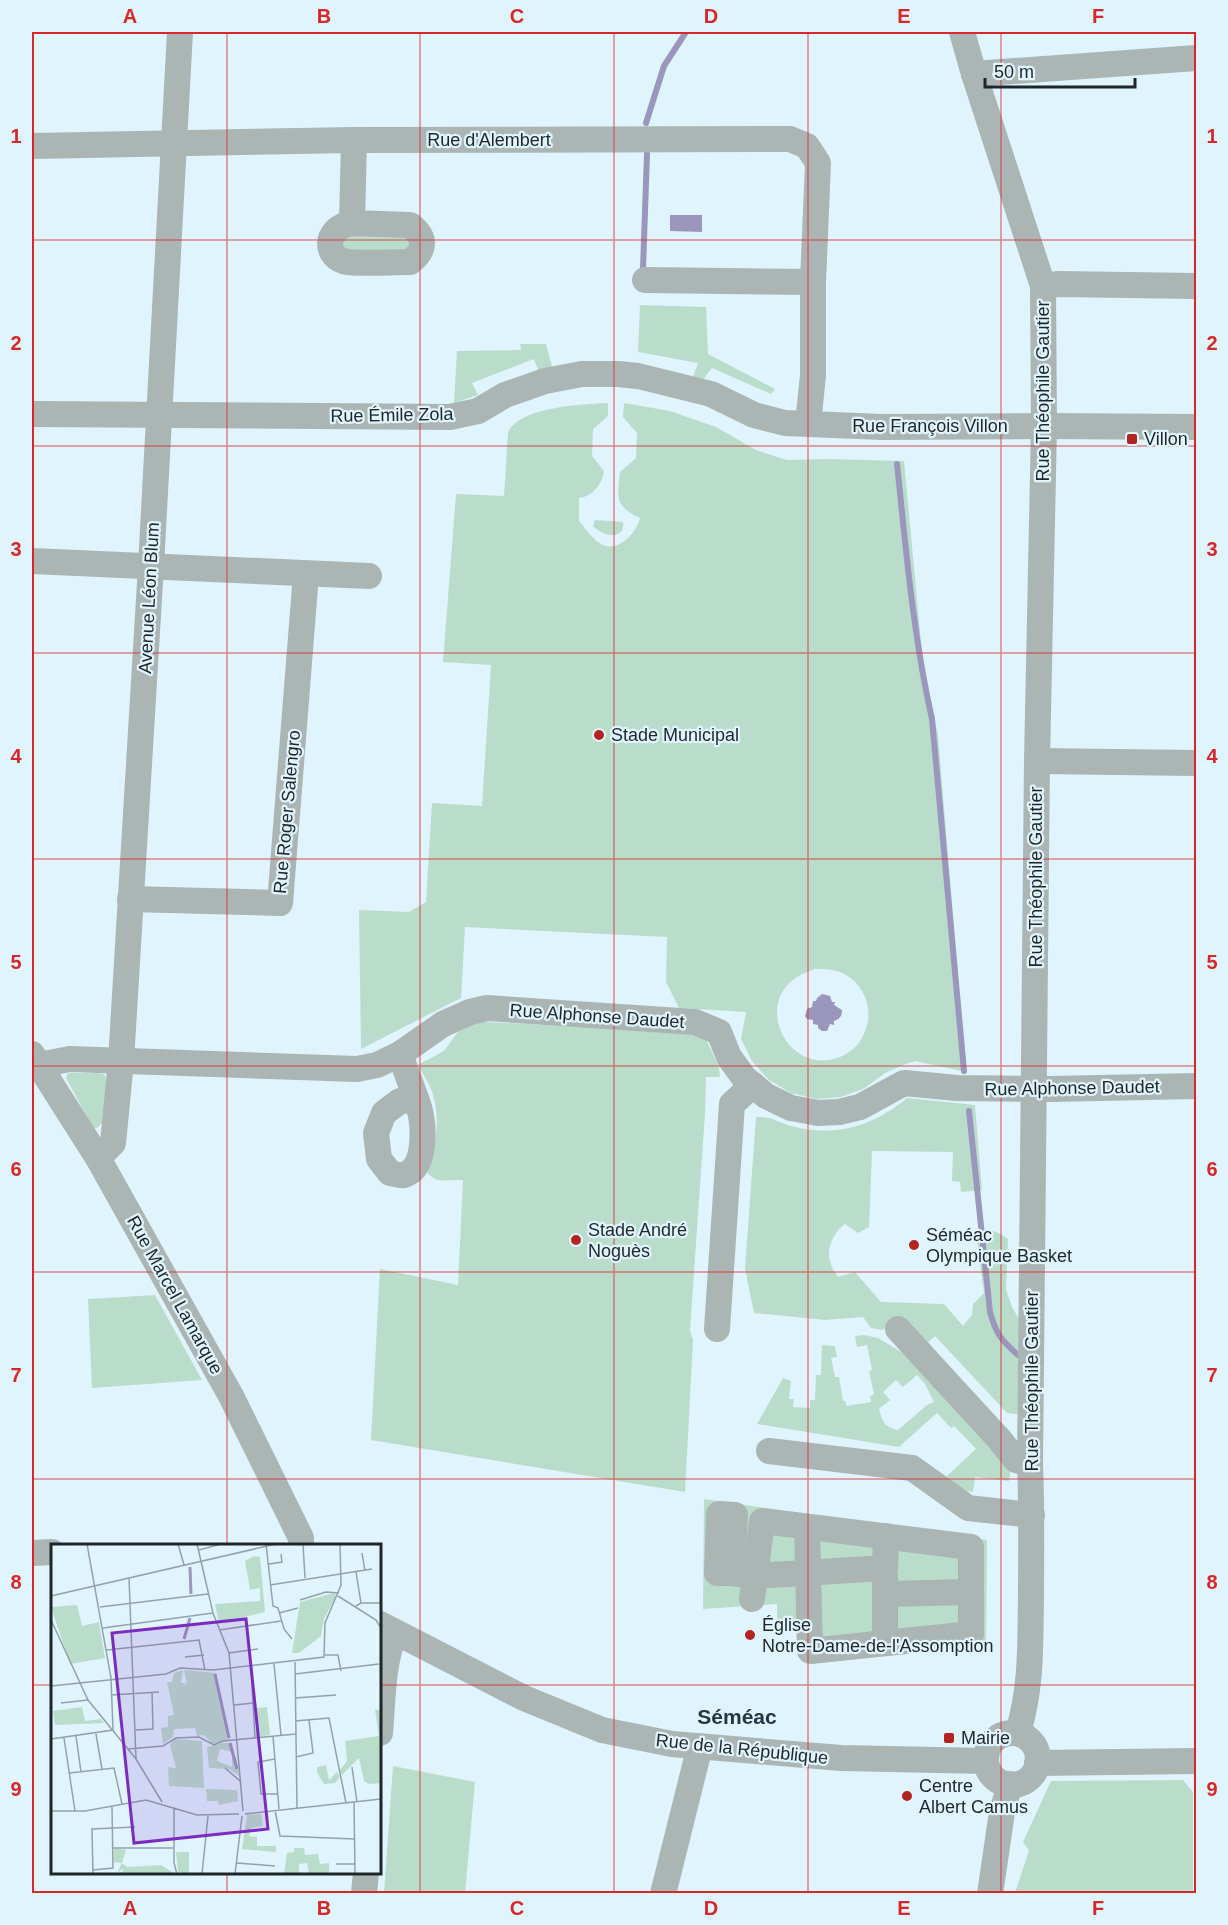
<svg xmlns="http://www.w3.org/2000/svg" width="1228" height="1925" viewBox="0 0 1228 1925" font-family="Helvetica,sans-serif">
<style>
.green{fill:#baddcb;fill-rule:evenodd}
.water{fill:#9b96bc}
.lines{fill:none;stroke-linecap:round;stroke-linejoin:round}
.stream{stroke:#9b96bc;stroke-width:6}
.minor{stroke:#abb5b4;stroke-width:26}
.grid{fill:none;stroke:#d62828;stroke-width:1.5;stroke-opacity:0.55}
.poi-dot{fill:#b3231f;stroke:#e0f4fd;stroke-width:2}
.labels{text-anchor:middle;stroke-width:4.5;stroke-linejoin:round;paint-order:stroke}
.street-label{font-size:18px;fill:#1f262a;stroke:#e0f4fd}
.poi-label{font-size:18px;fill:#1f262a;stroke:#e0f4fd;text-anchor:start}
.quarter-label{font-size:21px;font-weight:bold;fill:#26363d;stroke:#e0f4fd}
.inset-river{fill:none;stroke:#9b96bc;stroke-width:3}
.inset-road{fill:none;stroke:#93a2a9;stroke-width:1.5}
.view{fill:#7b2cbf;fill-opacity:0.15;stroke:#7b2cbf;stroke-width:3}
.inset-edge{fill:none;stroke:#1f262a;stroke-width:3}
.neatline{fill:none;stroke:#d62828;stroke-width:2}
.grid-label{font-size:20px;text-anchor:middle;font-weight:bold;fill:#d62828}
</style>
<rect width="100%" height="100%" fill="#e0f4fd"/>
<g class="green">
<path d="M342,235H412L407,253L340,249Z"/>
<path d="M640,305L706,307L708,354L775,389L771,394L712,368L702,381L693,377L698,363L638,352Z"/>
<path d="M520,344H546L553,370L540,375L534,359L472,383L478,395L454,403L457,351L521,350Z"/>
<path d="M608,403V416L593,429L592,456L604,471C603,483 592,497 579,498V521C585,528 591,537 598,542C616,556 636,534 640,518C615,506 617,499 620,472L636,458L637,433L623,417L624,403L670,411L716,427L756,450L787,460L828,459L904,461L923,663L938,735L966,1072L915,1061L903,1065L885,1073L865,1088L841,1097L816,1099L791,1093L769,1080L752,1061L741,1039L746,1012L679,1008L666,982L667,937L465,927L461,998L361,1049L359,910L409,912L426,902L432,803L482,806L491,665L443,662L456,494L504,496L508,433C518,407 583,404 608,403ZM814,969C825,969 836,969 846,975C865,986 874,1011 865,1031C861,1043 852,1052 840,1057C790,1077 752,1006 797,977C802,973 809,972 814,969Z"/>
<path d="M595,520L623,522C626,541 601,536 593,526Z"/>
<path d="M466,1021L684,1032L706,1039L719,1067L720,1077H706L705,1114L690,1330L693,1340L685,1492L371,1440L380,1269L458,1285L463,1180C444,1179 434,1186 424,1167C436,1147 440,1123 434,1099C432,1087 423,1075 418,1065L444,1051Z"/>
<path d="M71,1073H98L104,1074L107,1079L103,1122L97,1128H93L66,1078L67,1074Z"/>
<path d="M907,1098L975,1105L982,1190L961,1192L960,1182L952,1181L953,1152L872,1151L869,1227L858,1233L845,1224C833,1232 825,1251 831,1264C832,1269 836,1273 838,1277L855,1272L881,1302L944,1304L963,1326L972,1315L973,1304L984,1293L976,1233L978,1230C991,1228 998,1232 1008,1239L1006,1290L1012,1307L1023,1326L1019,1413L1017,1414L1007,1413L935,1336L924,1346L896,1317L883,1330L871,1328L863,1317L825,1320L754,1313L745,1269L756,1117C769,1116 778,1122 791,1126C834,1138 874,1126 907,1098Z"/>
<path d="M155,1295L202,1380L92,1388L88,1299Z"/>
<path d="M864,1335L878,1338L903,1353L1011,1468L1009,1481L975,1477L973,1492L954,1489L947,1476L976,1449L954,1426L951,1428L937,1413L899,1447L757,1424L783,1378L791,1381L789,1399H794L793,1407L810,1408V1400H815L816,1375H821L822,1345L835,1346L837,1357L831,1358L835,1377H839L843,1401H845L847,1406L871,1402L870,1396L874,1394L869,1371L872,1370L867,1345L857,1347L855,1336ZM917,1375L925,1384L934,1402L927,1405L898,1430C885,1428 882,1421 879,1409L890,1400L883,1392L896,1380L903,1387Z"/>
<path d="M704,1499L987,1540L986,1646L810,1664L806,1644L805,1619L777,1620V1604L703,1609Z"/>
<path d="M393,1766L475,1782L465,1893H384Z"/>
<path d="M1183,1780L1193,1792V1893H1015L1029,1850L1023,1842L1051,1781Z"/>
</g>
<g class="water">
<path d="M670,215H702V232L670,231Z"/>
<path d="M822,994L830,996L832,1002H835L834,1005L842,1010C842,1016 840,1019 834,1021V1025L830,1024L827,1031H822L818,1028V1025L813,1024V1020L807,1019L805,1016L807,1009L812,1007L813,1001H816L817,998Z"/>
</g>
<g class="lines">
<g class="stream">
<path d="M646,123L664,66L686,32"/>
<path d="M643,269L647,154"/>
<path d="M897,464C906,549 913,635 932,719L964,1071"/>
<path d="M969,1111L990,1312C996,1334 1001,1340 1018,1355"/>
</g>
<g class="minor">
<path d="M962,32L974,74L1043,286L1044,426L1037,761L1030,1464C1032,1508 1031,1553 1031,1597C1030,1646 1032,1685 1018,1733"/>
<path d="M974,74L1196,58"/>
<path d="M32,146L354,140L790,139L807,146L818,163L813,282V375L808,424"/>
<path d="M352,223L410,225C426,237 426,250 410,262C390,262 368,264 348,262C324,259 323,228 352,223Z"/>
<path d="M352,223L354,140"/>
<path d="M645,280L813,282"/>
<path d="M1043,286L1059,284L1196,286"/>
<path d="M32,414L450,417L478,411L505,395L545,381L582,374H618L638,376L711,394L754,415L785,423L882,427L1044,426L1196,427"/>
<path d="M32,561L369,576"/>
<path d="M1037,761L1196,763"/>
<path d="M130,899L280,903L306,574"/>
<path d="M32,1054L98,1158L231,1396L301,1538V1546"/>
<path d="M400,1054C406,1072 413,1089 419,1107C424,1125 427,1168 404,1175C400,1176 394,1174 390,1173L379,1159L376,1133L384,1113L400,1101L416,1100"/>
<path d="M41,1067L49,1063L70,1059L357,1069L377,1065L400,1054L443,1024L470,1012L487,1008L695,1022L719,1032L729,1057L745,1079L753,1085L766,1096L791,1108L818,1113L839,1112L860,1107L904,1083L957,1088L1051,1089L1196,1086"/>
<path d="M98,1158L113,1143L121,1061L151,566L180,32"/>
<path d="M717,1329L732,1104L753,1085"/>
<path d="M898,1329L999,1439L1016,1460L1030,1464"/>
<path d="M769,1451L912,1468L968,1508L1032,1515"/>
<path d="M719,1514L735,1515L732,1573H717Z"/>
<path d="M32,1553L52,1552"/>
<path d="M732,1573L755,1576L885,1568L886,1536"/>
<path d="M885,1594L971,1592"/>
<path d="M752,1599L762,1521L971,1547V1634L810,1651L807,1527"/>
<path d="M380,1624L524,1698L602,1730L672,1744L841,1758L986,1761"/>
<path d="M885,1643V1577"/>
<path d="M380,1733C383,1700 382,1664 395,1633"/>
<circle cx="1012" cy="1759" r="26"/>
<path d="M1037,1763L1196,1761"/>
<path d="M364,1894L366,1872"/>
<path d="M663,1894L700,1746"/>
<path d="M990,1894L1002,1812L1010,1784"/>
</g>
</g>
<path class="grid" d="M227,32V1546M420,32V1894M614,32V1894M808,32V1894M1001,32V1894M32,240H1196M32,446H1196M32,653H1196M32,859H1196M32,1066H1196M32,1272H1196M32,1479H1196M32,1685H52M380,1685H1196M227,1872V1894"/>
<g class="poi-dot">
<rect x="1126" y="433" width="12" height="12" rx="3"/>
<circle cx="599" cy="735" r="6"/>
<circle cx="576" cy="1240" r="6"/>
<circle cx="914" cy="1245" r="6"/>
<circle cx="750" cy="1635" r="6"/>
<rect x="943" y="1732" width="12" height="12" rx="3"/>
<circle cx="907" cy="1796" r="6"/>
</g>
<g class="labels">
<g class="street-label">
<text x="489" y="146">Rue d'Alembert</text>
<text transform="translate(1043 391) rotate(-90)" y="6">Rue Théophile Gautier</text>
<text transform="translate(392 415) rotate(-1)" y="6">Rue Émile Zola</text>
<text x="930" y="432">Rue François Villon</text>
<text transform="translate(149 598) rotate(-87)" y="6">Avenue Léon Blum</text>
<text transform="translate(287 812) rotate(-85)" y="6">Rue Roger Salengro</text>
<text transform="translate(1036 877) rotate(-90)" y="6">Rue Théophile Gautier</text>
<text transform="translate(597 1016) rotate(4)" y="6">Rue Alphonse Daudet</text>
<text transform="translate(1072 1088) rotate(-1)" y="6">Rue Alphonse Daudet</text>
<text transform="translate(175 1295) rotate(61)" y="6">Rue Marcel Lamarque</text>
<text transform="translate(1032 1381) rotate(-90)" y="6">Rue Théophile Gautier</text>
<text transform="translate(742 1749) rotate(6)" y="6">Rue de la République</text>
</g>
<g class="poi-label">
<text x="1144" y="445">Villon</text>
<text x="611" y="741">Stade Municipal</text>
<text x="588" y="1236">Stade André<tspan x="588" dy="21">Noguès</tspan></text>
<text x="926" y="1241">Séméac<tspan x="926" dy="21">Olympique Basket</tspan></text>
<text x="762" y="1631">Église<tspan x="762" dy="21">Notre-Dame-de-l'Assomption</tspan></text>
<text x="961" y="1744">Mairie</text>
<text x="919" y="1792">Centre<tspan x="919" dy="21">Albert Camus</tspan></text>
</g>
<g class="quarter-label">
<text x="737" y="1724">Séméac</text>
</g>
</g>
<g transform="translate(51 1544)">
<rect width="330" height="330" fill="#e0f4fd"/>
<path d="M203,12L209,13L214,68L168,79L164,60L209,57V44L199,46L194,17ZM283,49L285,52L273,75L270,92L248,109H241L249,58ZM26,61L31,82L48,78L54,114L19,120L0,63ZM132,126L130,139H135L133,142L136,139L133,126L165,129L178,195L162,200L153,191L146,192L144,184L123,185L122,193L112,200L110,184L117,183V172L123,171L116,138H121L123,129ZM31,163L34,177L50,175L53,179L4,181L2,167ZM216,163L219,191L205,193V164ZM324,166H330V239L318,240L313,237L308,214L291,231L289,226L296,217L294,197L328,192ZM123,195L151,197L153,244L118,242L117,223L125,224L119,201ZM172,199H180L181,208L169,205L166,217L181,223V213H185L188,232L178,225L158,224L156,203ZM275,221L278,236L286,228L289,233L284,239L273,240L266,229V223ZM155,245L186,246L187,257L168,261L167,257H156ZM210,270L212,282L200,284L198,292L206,293V302H225V308L191,305L196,271ZM63,304L75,306L71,319L76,323L110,321L124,330H70L73,324L66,329L71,319L63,318ZM243,304H253L254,311L267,310L269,320L278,319V330H258L256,319L248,320V330H233L236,309L243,308ZM125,308H138V330L127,328Z" fill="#baddcb"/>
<path class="inset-river" d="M139,23L140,50M133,95L139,74M164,130L178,194M179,199L186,225"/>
<path class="inset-road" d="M127,0L133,21M146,0L162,69L178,109L192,267M215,0L222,62L227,64L233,85L241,95M252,0L254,34M148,6L170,0M311,9L314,27M218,20L231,18L230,10M78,34L85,215M219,41L321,25M0,52L225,0M287,52L325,76L330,84M249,56L275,48L288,49M310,59H330M305,62L310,59L305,28M49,63L157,50M228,69L247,64M0,76L37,156L85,215L111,258M52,84L162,69M168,86L230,77M56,106L148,96L154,126M178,109L207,105M274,111H287L290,127M134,113L153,111M244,118L246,264M223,120L230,191M200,122L204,194M244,130L328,120M0,142L115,130L129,124L162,126L273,113L274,79L290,41L289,0M60,151L108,148M244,154L285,151M10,159L37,156M183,161L203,159M244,177L278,174L295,259M85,186L102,185L101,148M45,190L51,225M25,192L30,228M222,192L228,265M13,194L24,267M0,195L62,186L60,134L36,0M77,205L112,202L125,194L148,193L163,201L172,197L245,190M245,213L262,209L258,176M224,215L207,218L210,250H227M301,223L306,258M174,224L189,237M19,229L63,224L71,260M303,258L304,330M123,263V319L126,330M224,266L229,292L304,295M0,267H34L95,256L146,271L188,270M194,270L330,255M62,304H122M186,319L224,322M285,320H304M42,326L62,324L61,262M42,330L41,285L84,283M151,330L157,272M184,330L191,272"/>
<path class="view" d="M195,75L217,285L83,299L61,89Z"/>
<rect width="330" height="330" class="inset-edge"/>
</g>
<rect width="1228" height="1925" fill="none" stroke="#e0f4fd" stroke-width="66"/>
<path d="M985 78v9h150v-9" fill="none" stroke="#1f262a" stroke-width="3"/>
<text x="994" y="78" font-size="18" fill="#1f262a" stroke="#e0f4fd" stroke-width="4.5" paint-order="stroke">50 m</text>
<rect x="33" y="33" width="1162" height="1859" class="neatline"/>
<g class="grid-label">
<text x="130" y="23">A</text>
<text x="324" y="23">B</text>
<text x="517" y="23">C</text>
<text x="711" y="23">D</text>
<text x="904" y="23">E</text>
<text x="1098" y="23">F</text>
<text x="16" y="143">1</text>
<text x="1212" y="143">1</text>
<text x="16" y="350">2</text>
<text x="1212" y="350">2</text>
<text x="16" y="556">3</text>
<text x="1212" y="556">3</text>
<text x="16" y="763">4</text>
<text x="1212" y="763">4</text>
<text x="16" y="969">5</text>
<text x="1212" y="969">5</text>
<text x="16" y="1176">6</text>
<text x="1212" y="1176">6</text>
<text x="16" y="1382">7</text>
<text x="1212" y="1382">7</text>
<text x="16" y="1589">8</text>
<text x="1212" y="1589">8</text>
<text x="16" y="1796">9</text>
<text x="1212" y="1796">9</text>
<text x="130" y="1915">A</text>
<text x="324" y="1915">B</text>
<text x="517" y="1915">C</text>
<text x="711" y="1915">D</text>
<text x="904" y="1915">E</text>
<text x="1098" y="1915">F</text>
</g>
</svg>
